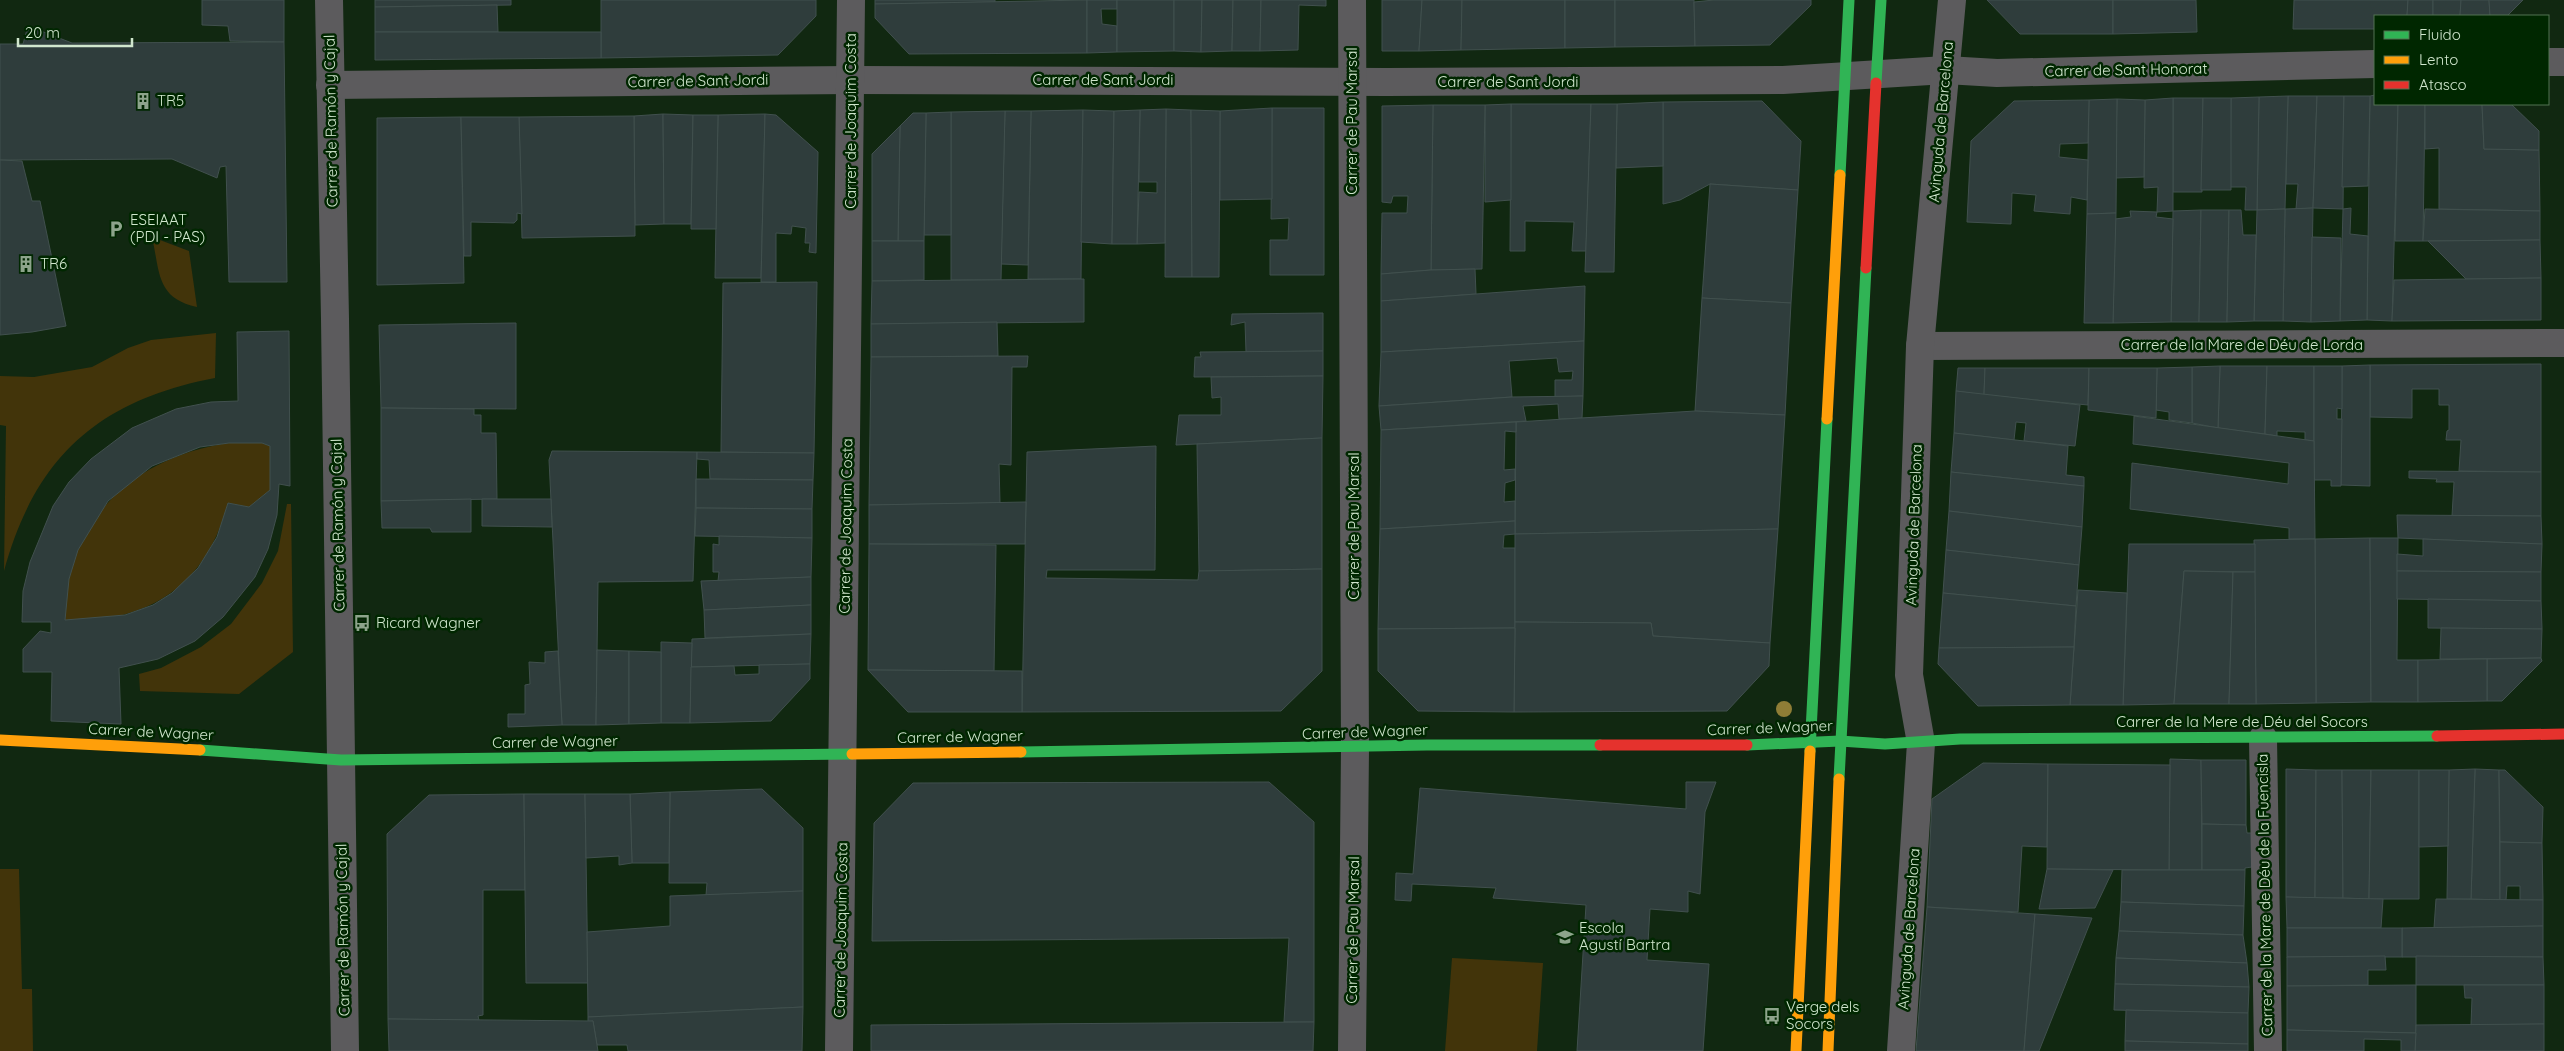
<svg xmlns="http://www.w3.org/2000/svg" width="2564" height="1051" viewBox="0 0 2564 1051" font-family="Quicksand,sans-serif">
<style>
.green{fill:#42340a}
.building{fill:#2f3d3c;stroke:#41504e;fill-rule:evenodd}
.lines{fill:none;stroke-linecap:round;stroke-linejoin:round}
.street{stroke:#5c5b5d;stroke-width:28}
.fast{stroke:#30b455;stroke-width:11}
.slow{stroke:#ff9f0a;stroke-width:11}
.jam{stroke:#e5322d;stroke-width:11}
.tree{fill:#8f7d36}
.labels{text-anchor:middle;stroke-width:5;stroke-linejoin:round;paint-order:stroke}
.street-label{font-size:15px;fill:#d0e6cd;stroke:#002700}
.poi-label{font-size:15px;fill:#d0e6cd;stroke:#002700;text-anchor:start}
</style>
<rect width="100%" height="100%" fill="#112811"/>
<g class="green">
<path d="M152,237L189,251L197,307C156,298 160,272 152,237Z"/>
<path d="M216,333L215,378C99,400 35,457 4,571L6,426L0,425V376L34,377L92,367L128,348L151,340Z"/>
<path d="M229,443H262L270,446V490L249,507L228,503C213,558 183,598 126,614C107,620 85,619 65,620C66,606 66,591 69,578C88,498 152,454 229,443Z"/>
<path d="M287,504H291L293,652L239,694L140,691L139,674L161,668L201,647L231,624L262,583L278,551Z"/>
<path d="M0,869H19L22,989H32L33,1051H0Z"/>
<path d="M1452,958L1543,963L1537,1051H1445Z"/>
</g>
<g class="building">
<path d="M202,0H284V42L230,41L228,26L202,25Z"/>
<path d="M375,0H511V5L375,7Z"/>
<path d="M601,0H816V16L778,55L601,58Z"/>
<path d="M875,0H995V2L875,4Z"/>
<path d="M1087,0V53L909,54L875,18V4Z"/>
<path d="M1087,0H1117V9H1101L1102,24L1117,26V52L1087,53Z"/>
<path d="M1117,0H1174V51L1117,52Z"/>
<path d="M1174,0H1202L1201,52L1174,51Z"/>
<path d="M1202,0H1233L1232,51L1201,52Z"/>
<path d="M1233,0H1261L1260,51H1232Z"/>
<path d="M1261,0H1326V6L1299,5L1298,50L1260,51Z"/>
<path d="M1382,0H1422L1419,51H1382Z"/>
<path d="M1422,0H1462L1461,50L1419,51Z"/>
<path d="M1462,0H1565V48L1461,50Z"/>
<path d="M1565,0H1615V47L1565,48Z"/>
<path d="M1615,0H1694L1695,46L1615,47Z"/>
<path d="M1714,0H1811V5L1770,45L1695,46L1694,2Z"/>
<path d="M1987,0H2113V34H2020Z"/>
<path d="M2113,0H2196L2197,32L2113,34Z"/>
<path d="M2294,0H2408L2407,16H2375V29H2293Z"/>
<path d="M2408,0H2433V16H2407Z"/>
<path d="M2433,0H2461L2460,16H2433Z"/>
<path d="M2461,0H2489L2490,16H2460Z"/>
<path d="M2489,0H2523L2507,16H2490Z"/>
<path d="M497,5L498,32H375V7Z"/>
<path d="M28,26L72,43L284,42L287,282H229L226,166L220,167L217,178L172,159L0,160V44H23Z"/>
<path d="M375,32H601V58L375,60Z"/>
<path d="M2375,95V104H2398L2392,321L2367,320L2370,96Z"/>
<path d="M2288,96H2317L2313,208L2296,209L2298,184H2286Z"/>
<path d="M2288,96L2285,209L2257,210L2259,97Z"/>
<path d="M2317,96H2344L2343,209L2313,208Z"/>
<path d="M2344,96H2370L2368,186L2342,187Z"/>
<path d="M2259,97L2257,210H2245L2246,187H2230L2231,98Z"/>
<path d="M2173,98H2203L2202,192H2173Z"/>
<path d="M2173,98V211L2157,212L2158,187L2144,188L2145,100Z"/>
<path d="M2203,98H2231V190H2201Z"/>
<path d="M2117,99L2145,100L2144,177L2115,178Z"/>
<path d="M2117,99L2116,213L2087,214L2089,100Z"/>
<path d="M2089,100L2088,143L2060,144L2059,157L2088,160L2087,200L2071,197L2070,214L2034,211L2036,195L2012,193L2011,224L1967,222L1971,141L2014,101Z"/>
<path d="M1762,101L1801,141L1798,190L1710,184L1680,200L1663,204V102Z"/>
<path d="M1663,102V166L1616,168L1617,104Z"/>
<path d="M1511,104H1591L1586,251H1572L1574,222L1525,221V251H1510Z"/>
<path d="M1511,104V200L1485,202V105Z"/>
<path d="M1591,104H1617L1614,272H1585Z"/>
<path d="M2398,104H2425L2423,241H2395Z"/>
<path d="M2425,104H2482L2484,149L2539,150L2540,211L2439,209V148L2425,149Z"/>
<path d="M2482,104H2511L2539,131V150L2484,149Z"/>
<path d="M1433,105H1485L1482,269L1431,270Z"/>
<path d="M1433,105L1431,270L1381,274L1382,213H1407L1408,196H1393L1391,203L1382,202V106Z"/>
<path d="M1272,108H1324V275H1270V240H1288L1289,218L1271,219Z"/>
<path d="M1272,108V199L1220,200V111Z"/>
<path d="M1166,109L1191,110L1192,277H1165Z"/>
<path d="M1166,109L1165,243L1137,244L1139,192L1157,193V182H1139L1140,110Z"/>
<path d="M1083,110L1081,279H1028L1031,111Z"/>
<path d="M1083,110L1114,111L1112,244L1081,242Z"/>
<path d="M1140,110L1137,244H1112L1114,111Z"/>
<path d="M1191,110L1220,111L1219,277H1192Z"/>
<path d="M1005,111H1031L1028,265L1001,264Z"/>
<path d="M1005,111L1001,280H951V112Z"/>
<path d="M951,112V235H924L926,113Z"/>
<path d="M913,113H926L924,241H898L900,126Z"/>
<path d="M663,114L664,224L635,225L634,116Z"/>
<path d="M663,114L693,115L691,224H664Z"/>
<path d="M765,114L761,278H715L718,115Z"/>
<path d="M765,114L776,115L818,152L816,253L809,252L810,243H805L806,228L792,226L791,234L776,233V282H761Z"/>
<path d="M693,115H718L716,229H691Z"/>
<path d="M634,116L635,236L522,238L519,117Z"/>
<path d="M461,117L464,283L377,285V118Z"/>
<path d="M461,117H519L522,214L517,213V220L514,223L471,222V256H464Z"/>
<path d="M900,126L898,241H872V154Z"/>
<path d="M0,160L22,161L32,201H40L66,326L32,332L0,335Z"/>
<path d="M1710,184L1798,190L1791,303L1702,298Z"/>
<path d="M2313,208L2311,322L2283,321L2285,209Z"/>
<path d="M2351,208L2350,234L2368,236L2367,320L2340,321L2343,209Z"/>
<path d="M2285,209L2283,321H2254L2257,210Z"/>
<path d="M2425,209L2540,211V240L2423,241Z"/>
<path d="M2201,210L2199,322H2171L2173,211Z"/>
<path d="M2201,210H2229L2227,322H2199Z"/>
<path d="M2229,210H2241L2243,235H2256L2254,321L2227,322Z"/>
<path d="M2130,211L2157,212L2156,217L2173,219L2171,322L2113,323L2115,219L2131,217Z"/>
<path d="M2116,213L2113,323H2084L2087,214Z"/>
<path d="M2312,237L2341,238L2340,321L2311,322Z"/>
<path d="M2540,240L2541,278L2466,279L2428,241Z"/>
<path d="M872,241H924V280L872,281Z"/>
<path d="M1475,269L1476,294L1381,301V274L1431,270Z"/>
<path d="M2541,278V320L2392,321L2394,280Z"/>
<path d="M1084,279V322L871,324L872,281Z"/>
<path d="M817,282L814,453L721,452L723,283Z"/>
<path d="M1585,286L1584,341L1381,352V301Z"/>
<path d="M1702,298L1791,303L1785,415L1695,411Z"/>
<path d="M1323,313V351L1246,352L1245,322L1231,325L1232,314Z"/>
<path d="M997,322L998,356L871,357V324Z"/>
<path d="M516,323V409L381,408L379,325Z"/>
<path d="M289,331L290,486L279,484L277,515L268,549L255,577L223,617L195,641L158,659L119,668L121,724L51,721L52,672H23V649L40,631L51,633V622H22L23,591L30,562L53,506L69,482L91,459L132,428L176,409L211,402L238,401L237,332ZM229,443H262L270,446V490L249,507L228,503L217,537L198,568L172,593L153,605L125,615L65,620L69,579L78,550L108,501L152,466L200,447Z"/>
<path d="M1584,341L1583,396L1555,397V380H1572L1573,371L1559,372L1557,358L1509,361L1512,397L1379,406L1381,352Z"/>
<path d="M1323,351V376L1194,377L1195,357H1201L1200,352Z"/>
<path d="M1028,356L1027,367H1012L1011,465L999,464L1000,503L869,505L871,357Z"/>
<path d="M2541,364V472L2459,471L2461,440H2446L2447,431L2449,430V405H2439V389H2412V418L2370,417V365Z"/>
<path d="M2370,365V486L2341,485L2342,366Z"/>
<path d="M2220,366H2267L2265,434L2218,428Z"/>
<path d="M2220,366L2218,428L2192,423V367Z"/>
<path d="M2267,366H2314V441L2305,440V432L2277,431V436L2265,434Z"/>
<path d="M2314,366H2342V409L2337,408V419H2342L2341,486H2331V480H2314Z"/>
<path d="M2192,367V423L2169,420V412L2156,410L2157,368Z"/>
<path d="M1958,368H1985L1984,395L1956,391Z"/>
<path d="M1985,368H2089L2088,405L1984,395Z"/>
<path d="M2089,368H2157L2156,418L2088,410Z"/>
<path d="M1323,376L1322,438L1176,445L1179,415H1221V397L1212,398L1211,377Z"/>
<path d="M1956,391L2080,405L2075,446L2024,441L2026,423L2016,422L2014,440L1954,433Z"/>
<path d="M1583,396L1582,418L1559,419L1558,404L1523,406L1526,421L1381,430L1379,406L1512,397Z"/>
<path d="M381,408L474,409V415H481V433H496L497,499L381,501Z"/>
<path d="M1695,411L1785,415L1778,529L1515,534L1516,422Z"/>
<path d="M2134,416L2314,441L2315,539H2289V528L2130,509L2132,463L2288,484L2289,463L2133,444Z"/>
<path d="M1516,422V432L1505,431L1504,470L1515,469V480L1505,483L1504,502L1515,501V521L1380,529L1381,430Z"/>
<path d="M1954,433L2068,446L2066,475L2084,477V486L1951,472Z"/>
<path d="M1322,438V569L1199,571L1197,444Z"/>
<path d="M1156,446L1155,570H1047L1046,578L1198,580L1199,571L1322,569V671L1281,711L1022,712L1027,452Z"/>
<path d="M552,451L697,452L693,581L598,582L596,725H562L549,460Z"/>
<path d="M697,452L814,453L813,480L710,479L709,460L697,459Z"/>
<path d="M2409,471L2541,472V516H2452L2454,482H2436L2437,479L2409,478Z"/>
<path d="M1951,472L2084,486L2082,527L1949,511Z"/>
<path d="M696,479L813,480L812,509L696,508Z"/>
<path d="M471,499V532H432L430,528H382L381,501Z"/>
<path d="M482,499H551L552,527L482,526Z"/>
<path d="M1026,502L1025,544H869V505Z"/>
<path d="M696,508L812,509V538L695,536Z"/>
<path d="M1949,511L2082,527L2079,565L1946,550Z"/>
<path d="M2397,515L2541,516L2542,544L2398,538Z"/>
<path d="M1515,521V534L1504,535L1503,548H1515V628L1378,629L1380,529Z"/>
<path d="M1778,529L1770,643L1653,636L1651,623L1515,622V534Z"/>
<path d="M719,536L812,538L811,577L718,581L719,572H713V544L719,545Z"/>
<path d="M2370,538L2371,702L2316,703L2315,539Z"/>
<path d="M2370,538H2398L2397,660H2418V702H2371Z"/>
<path d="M2315,539L2316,703L2256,704L2254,540Z"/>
<path d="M2423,539L2542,544L2541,572L2397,571V554L2423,556Z"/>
<path d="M869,544L996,545L994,671L868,670Z"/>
<path d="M2129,544H2255V572L2184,571L2174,704L2123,705Z"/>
<path d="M1946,550L2079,565L2076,606L1943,593Z"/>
<path d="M2184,571L2233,572L2229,704H2174Z"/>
<path d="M2397,571L2541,572V601L2397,599Z"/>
<path d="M2233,572H2255L2256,704H2229Z"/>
<path d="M811,577V605L704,610L701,581Z"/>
<path d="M2078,590L2127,593L2123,705H2070Z"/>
<path d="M1943,593L2076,606L2074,647L1939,648Z"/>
<path d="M2428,599L2541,601L2542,629L2428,628Z"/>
<path d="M811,605V634L705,638L704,610Z"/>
<path d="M1515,622L1651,623L1653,636L1770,643L1769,666L1727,711L1514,712Z"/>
<path d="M1515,628L1514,712L1418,711L1378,671V629Z"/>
<path d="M2441,628L2542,629L2541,658L2440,659Z"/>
<path d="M811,634L810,664L691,667L692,639Z"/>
<path d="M661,642L692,643L690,723H661Z"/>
<path d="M2074,647L2070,705L1978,706L1938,664L1939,648Z"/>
<path d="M597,650L629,651V724L596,725Z"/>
<path d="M558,651L562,725L508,727V714H525V685L530,684L529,662L545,663V652Z"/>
<path d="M629,651L661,652V723L629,724Z"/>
<path d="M2541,658L2542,661L2502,701H2487V659Z"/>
<path d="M2487,659V701L2418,702V660Z"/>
<path d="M810,664V679L771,721L690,723L691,667L734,666L735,675L759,674V665Z"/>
<path d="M868,670L1022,671V712H908Z"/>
<path d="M2170,759L2201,760L2202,870H2169Z"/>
<path d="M2201,760H2246V825L2202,824Z"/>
<path d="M1983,763L2048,764L2047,847L2022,846L2018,912L1927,907L1932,799Z"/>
<path d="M2048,764L2170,765L2169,870L2047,869Z"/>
<path d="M2286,769L2316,770L2315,898L2286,897Z"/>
<path d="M2475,769L2499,770L2500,900L2471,899Z"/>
<path d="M2475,769L2471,899H2447L2449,770Z"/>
<path d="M2316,770H2342L2343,898H2315Z"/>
<path d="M2342,770H2371L2369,899L2343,898Z"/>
<path d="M2371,770H2419V899H2369Z"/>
<path d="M2419,770H2449L2448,846L2419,847Z"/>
<path d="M2499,770H2505L2543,807L2542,843L2500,842Z"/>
<path d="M1269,782L1314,822V1022H1284L1289,938L872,941L874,823L913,783Z"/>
<path d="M1686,782H1716L1705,812L1700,894L1688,891V912L1650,909L1647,960L1709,964L1703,1051H1577L1586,905L1493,898L1496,888L1412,884L1411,901L1395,900L1396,873L1413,874L1420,788L1686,809Z"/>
<path d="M762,789L803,828V891L706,895L707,883H669L670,792Z"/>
<path d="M670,792L669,863H632L630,794Z"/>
<path d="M524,794L525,890H483V1015L478,1016L479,1020L388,1019L387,834L429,795Z"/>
<path d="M524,794H585L588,983H526Z"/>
<path d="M585,794H630L632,863L619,865V856L586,858Z"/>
<path d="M2202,824L2246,825L2247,833H2252V867L2245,868V870H2202Z"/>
<path d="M2500,842L2542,843L2543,900H2520V886H2507L2506,900H2500Z"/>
<path d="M2047,869L2113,870L2095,908L2039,909Z"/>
<path d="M2122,870H2245L2244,906L2121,902Z"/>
<path d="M803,891V1007L588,1017L587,932L670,926V896Z"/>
<path d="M2286,897L2383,899L2381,928H2287Z"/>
<path d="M2436,899L2543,900V926L2434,928Z"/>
<path d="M2121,902L2244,906L2243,935L2119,931Z"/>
<path d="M1927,907L2035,914L2024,1051H1916Z"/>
<path d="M2035,914L2092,918L2039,1051H2024Z"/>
<path d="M2543,926V957H2402V928Z"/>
<rect x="2287" y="928" width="115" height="29"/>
<path d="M2119,931L2243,935L2247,963L2116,958Z"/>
<path d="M2385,956L2386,970H2368V985L2287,986V957Z"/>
<path d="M2416,956L2543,957L2544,985H2416Z"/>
<path d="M2116,958L2247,963L2249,987L2115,984Z"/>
<path d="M2115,984L2249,987L2248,1013L2114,1010Z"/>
<path d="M2416,985V1033L2287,1030V986Z"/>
<path d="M2464,985H2544V1024L2471,1025L2472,998H2465Z"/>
<path d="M803,1007L802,1051H628L627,1045H597L593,1021L588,1022V1017Z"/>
<path d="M2126,1010L2248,1013V1044L2125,1041Z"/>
<path d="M388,1019L593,1021L598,1051H389Z"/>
<path d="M1314,1022L1313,1051H871V1025Z"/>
<path d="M2544,1024V1051H2415L2416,1025Z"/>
<path d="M2287,1030L2416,1033L2415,1051H2401V1040L2364,1039V1051H2287Z"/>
<path d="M2125,1041L2248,1044V1051H2125Z"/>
</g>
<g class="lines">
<g class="street">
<path d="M329,0L335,319L345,1051"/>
<path d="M2548,62H2564"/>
<path d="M330,85L852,80L1387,82L1783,80L1946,70L1997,73L2375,64"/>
<path d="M1920,346L2564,343"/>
<path d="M2263,738L2268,1051"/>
<path d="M839,1051L851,0"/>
<path d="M1352,1051L1355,748L1352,0"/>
<path d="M1901,1051L1921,743L1909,675L1920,346L1952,0"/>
</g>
<g class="fast">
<path d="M1876,83L1881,0"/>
<path d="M1840,175L1849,0"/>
<path d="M1747,745L1840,741L1885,744L1960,739L2437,736"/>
<path d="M200,750L341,760L852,754"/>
<path d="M1810,751L1827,419"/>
<path d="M1021,752L1427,745H1600"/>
<path d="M1839,779L1866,268"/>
</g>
<g class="slow">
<path d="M1827,419L1840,175"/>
<path d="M0,740L200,750"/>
<path d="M852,754L1021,752"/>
<path d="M1796,1051L1810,751"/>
<path d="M1828,1051L1839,779"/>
</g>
<g class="jam">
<path d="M1866,268L1876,83"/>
<path d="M2437,736L2564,734"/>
<path d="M1600,745H1747"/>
</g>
</g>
<circle class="tree" cx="1784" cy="709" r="8"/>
<defs>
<g id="building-bare" transform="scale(1.35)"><path d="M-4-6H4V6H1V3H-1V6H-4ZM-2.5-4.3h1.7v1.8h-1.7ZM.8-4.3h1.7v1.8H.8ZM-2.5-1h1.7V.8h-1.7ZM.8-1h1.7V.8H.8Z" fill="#8da48b" stroke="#002700" stroke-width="2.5" paint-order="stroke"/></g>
<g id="parking-bare" transform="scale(1.35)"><path d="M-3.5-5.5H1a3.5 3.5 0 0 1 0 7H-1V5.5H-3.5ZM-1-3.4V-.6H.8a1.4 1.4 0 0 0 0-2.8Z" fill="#8da48b" stroke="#002700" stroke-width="2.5" paint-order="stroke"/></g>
<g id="bus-bare" transform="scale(1.35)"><path d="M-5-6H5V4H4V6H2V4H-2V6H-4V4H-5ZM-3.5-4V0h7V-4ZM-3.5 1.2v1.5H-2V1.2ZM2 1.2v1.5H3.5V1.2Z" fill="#8da48b" stroke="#002700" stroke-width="2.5" paint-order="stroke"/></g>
<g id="school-bare" transform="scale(1.35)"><path d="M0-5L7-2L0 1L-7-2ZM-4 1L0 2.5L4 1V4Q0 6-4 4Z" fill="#8da48b" stroke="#002700" stroke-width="2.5" paint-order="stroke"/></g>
</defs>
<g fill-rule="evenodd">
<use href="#building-bare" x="143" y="101"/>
<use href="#parking-bare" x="116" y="229"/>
<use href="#building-bare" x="26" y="264"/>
<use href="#bus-bare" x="362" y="623"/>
<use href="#school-bare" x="1565" y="937"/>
<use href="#bus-bare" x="1772" y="1016"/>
</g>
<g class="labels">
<g class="street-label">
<text transform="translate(2126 70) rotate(-1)" y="5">Carrer de Sant Honorat</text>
<text x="1103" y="85">Carrer de Sant Jordi</text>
<text transform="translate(698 81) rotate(-1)" y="5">Carrer de Sant Jordi</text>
<text x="1508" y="87">Carrer de Sant Jordi</text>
<text transform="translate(331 121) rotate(-91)" y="5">Carrer de Ramón y Cajal</text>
<text transform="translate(851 121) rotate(-90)" y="5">Carrer de Joaquim Costa</text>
<text transform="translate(1352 121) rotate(-90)" y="5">Carrer de Pau Marsal</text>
<text transform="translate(1941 122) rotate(-85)" y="5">Avinguda de Barcelona</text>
<text x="2242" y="350">Carrer de la Mare de Déu de Lorda</text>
<text transform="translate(338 525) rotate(-91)" y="5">Carrer de Ramón y Cajal</text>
<text transform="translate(1914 525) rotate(-88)" y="5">Avinguda de Barcelona</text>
<text transform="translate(846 526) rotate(-89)" y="5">Carrer de Joaquim Costa</text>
<text transform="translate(1354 526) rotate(-90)" y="5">Carrer de Pau Marsal</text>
<text x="2242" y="727">Carrer de la Mere de Déu del Socors</text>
<text transform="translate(1770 728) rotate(-2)" y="5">Carrer de Wagner</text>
<text transform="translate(151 732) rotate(3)" y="5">Carrer de Wagner</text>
<text transform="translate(1365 732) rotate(-2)" y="5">Carrer de Wagner</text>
<text transform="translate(960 737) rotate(-1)" y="5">Carrer de Wagner</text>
<text transform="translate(555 742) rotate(-1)" y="5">Carrer de Wagner</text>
<text transform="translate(2265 895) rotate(-91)" y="5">Carrer de la Mare de Déu de la Fuencisla</text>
<text transform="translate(1909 929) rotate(-86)" y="5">Avinguda de Barcelona</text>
<text transform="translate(343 930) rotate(-91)" y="5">Carrer de Ramón y Cajal</text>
<text transform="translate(841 930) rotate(-89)" y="5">Carrer de Joaquim Costa</text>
<text transform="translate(1353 930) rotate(-89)" y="5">Carrer de Pau Marsal</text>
</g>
<g class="poi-label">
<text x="157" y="106">TR5</text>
<text x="130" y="225">ESEIAAT<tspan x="130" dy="17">(PDI - PAS)</tspan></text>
<text x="40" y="269">TR6</text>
<text x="376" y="628">Ricard Wagner</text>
<text x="1579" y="933">Escola<tspan x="1579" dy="17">Agustí Bartra</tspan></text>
<text x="1786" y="1012">Verge dels<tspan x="1786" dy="17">Socors</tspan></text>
</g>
</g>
<rect x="2374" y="15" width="175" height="90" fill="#002700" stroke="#537352"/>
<rect x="2384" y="31" width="25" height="8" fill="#30b455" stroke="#537352"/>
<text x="2419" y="40" font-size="15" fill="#d0e6cd">Fluido</text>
<rect x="2384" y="56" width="25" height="8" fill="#ff9f0a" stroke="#537352"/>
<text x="2419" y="65" font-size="15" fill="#d0e6cd">Lento</text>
<rect x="2384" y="81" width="25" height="8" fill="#e5322d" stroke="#537352"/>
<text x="2419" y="90" font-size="15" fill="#d0e6cd">Atasco</text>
<path d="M18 38v8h114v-8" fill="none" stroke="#d0e6cd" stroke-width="2.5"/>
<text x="25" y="38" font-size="15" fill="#d0e6cd" stroke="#002700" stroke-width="4" paint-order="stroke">20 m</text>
</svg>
